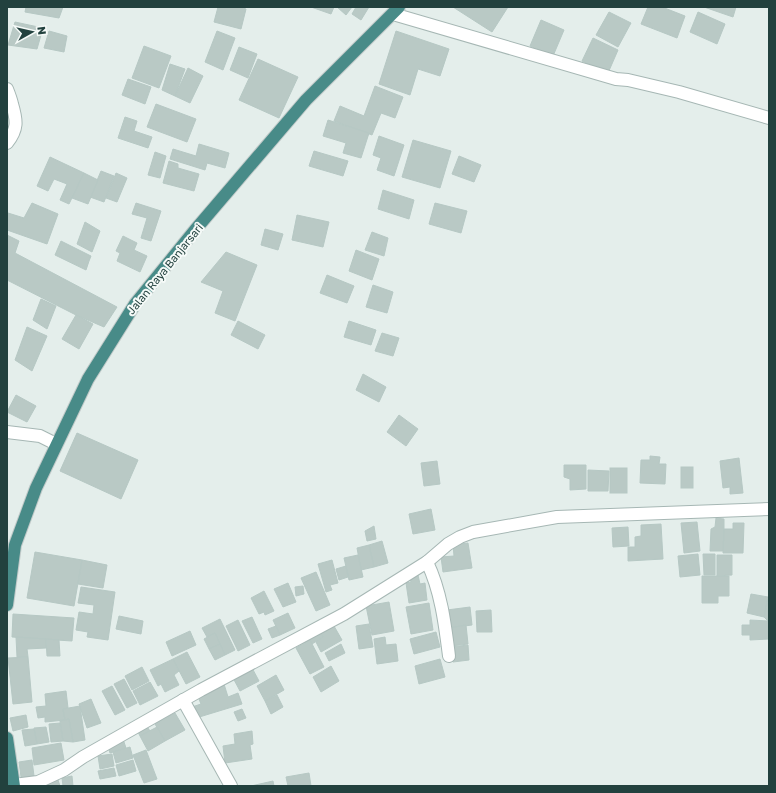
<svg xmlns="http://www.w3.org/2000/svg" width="776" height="793" viewBox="0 0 776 793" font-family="'Golos Text',sans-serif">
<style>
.building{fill:#b9c9c5;stroke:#b6c8c4}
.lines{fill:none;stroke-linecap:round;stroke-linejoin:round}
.minor-casing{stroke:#a6b7b4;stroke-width:14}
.trunk-casing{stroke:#c1cac9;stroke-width:14}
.minor{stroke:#fff;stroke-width:12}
.trunk{stroke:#488b88;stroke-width:12}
.labels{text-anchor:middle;stroke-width:4;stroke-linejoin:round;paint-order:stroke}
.street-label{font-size:11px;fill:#22413e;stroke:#f5faf8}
</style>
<rect width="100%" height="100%" fill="#e4eeeb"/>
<g class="building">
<path d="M26,7H63L59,18L25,12Z"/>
<path d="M218,7H240L246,9L241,29L214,22Z"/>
<path d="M311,7H334L331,14Z"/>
<path d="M337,7H352L346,15Z"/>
<path d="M356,7H369L361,20L352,14Z"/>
<path d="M453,7H508L492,32Z"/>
<path d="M648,7H662L685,16L677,38L641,24Z"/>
<path d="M704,7H736L733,17Z"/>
<path d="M609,12L631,23L618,47L596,35Z"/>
<path d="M698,12L725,24L717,44L690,32Z"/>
<path d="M541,20L564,30L553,56L530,46Z"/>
<path d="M15,22L43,28L37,49L8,45Z"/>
<path d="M49,31L67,36L64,52L44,48Z"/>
<path d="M217,31L235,38L223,70L205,62Z"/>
<path d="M396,31L449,49L440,76L418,69L410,95L379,84Z"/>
<path d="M593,38L618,50L608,73L582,61Z"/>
<path d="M144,46L171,56L159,88L132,78Z"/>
<path d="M239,47L257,54L248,78L230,70Z"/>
<path d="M258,59L298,77L279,118L239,100Z"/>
<path d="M170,64L185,69L175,96L162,90Z"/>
<path d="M188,68L203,76L190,103L175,96Z"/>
<path d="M128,79L151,87L145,104L122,95Z"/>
<path d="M375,86L403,97L395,118L381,113L372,135L334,121L340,106L364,116Z"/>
<path d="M156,104L196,119L187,142L147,127Z"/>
<path d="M125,117L137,121L134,131L152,137L148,148L118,138Z"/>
<path d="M328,120L369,133L361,158L343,153L346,143L323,136Z"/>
<path d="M379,136L404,145L394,176L377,170L381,158L373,155Z"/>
<path d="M413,140L451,151L440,188L402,177Z"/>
<path d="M199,144L229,153L225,168L207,163L205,170L170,159L173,149L196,156Z"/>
<path d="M314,151L348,161L343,176L309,166Z"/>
<path d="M155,152L166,156L160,178L148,175Z"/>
<path d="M459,156L481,165L474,182L452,174Z"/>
<path d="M50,157L84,173L69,204L60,200L67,184L54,179L48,191L37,186Z"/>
<path d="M169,161L178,164V168L199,174L194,191L163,183Z"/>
<path d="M101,171L114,176L104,202L90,197Z"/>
<path d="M84,173L98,180L88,204L72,198Z"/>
<path d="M116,173L127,178L117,202L106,198Z"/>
<path d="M383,190L414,200L409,219L378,209Z"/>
<path d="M32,203L58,214L47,244L7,230L8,213L24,218Z"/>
<path d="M136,203L161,211L151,241L141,238L147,218L132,214Z"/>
<path d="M435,203L467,211L461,233L429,224Z"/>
<path d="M297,215L329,222L323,247L292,240Z"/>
<path d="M85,222L100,231L92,252L77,244Z"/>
<path d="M265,229L283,234L278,250L261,245Z"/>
<path d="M372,232L388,238L384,256L365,250Z"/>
<path d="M7,235L19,241L15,253L117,307L104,327L76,315L7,280Z"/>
<path d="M123,236L137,243L134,250L147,256L140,272L117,261L120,253L116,251Z"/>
<path d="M61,241L91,256L89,261L86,270L55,255Z"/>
<path d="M356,250L379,259L372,280L349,271Z"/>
<path d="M226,252L257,265L235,321L215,313L223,291L201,282Z"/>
<path d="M327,275L354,286L347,303L320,293Z"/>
<path d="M373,285L393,292L387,313L366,307Z"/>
<path d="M41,299L56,306L47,329L33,320Z"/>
<path d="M76,315L93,324L79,349L62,339Z"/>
<path d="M238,321L265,335L258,349L231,335Z"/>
<path d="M349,321L376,330L371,345L344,337Z"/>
<path d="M27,327L47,336L32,371L15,360Z"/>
<path d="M382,333L399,338L393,356L375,351Z"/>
<path d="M363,374L386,387L379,402L356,390Z"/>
<path d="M16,395L36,406L27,422L7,412Z"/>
<path d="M399,415L418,429L406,446L387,432Z"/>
<path d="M77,433L138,460L121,499L60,471Z"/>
<path d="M650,456L660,457L659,464H666L665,484L640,483L641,460H650Z"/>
<path d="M739,458L743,493L730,494V487L723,488L720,461Z"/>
<path d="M437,461L440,484L424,486L421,463Z"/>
<path d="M564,465H586V489L570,490V479L564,477Z"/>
<rect x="681" y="467" width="12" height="21"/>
<rect x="610" y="468" width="17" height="25"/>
<path d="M588,470L609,471L608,491H588Z"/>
<path d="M431,509L435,530L413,534L409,514Z"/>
<path d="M716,518L724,519V551H710L711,529L715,527Z"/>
<path d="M697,522L700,551L684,553L681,523Z"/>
<path d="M733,523H744L743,553H723L724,529H733Z"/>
<path d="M661,524L663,559L628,561V547H635V537L641,536V525Z"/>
<path d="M374,526L376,539L367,541L365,531Z"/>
<path d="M628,527L629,546L613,547L612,528Z"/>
<path d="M382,541L388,563L374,567L369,545Z"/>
<path d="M468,543L472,568L443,572L441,557L454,556L453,545Z"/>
<path d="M369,545L374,567L361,570L357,548Z"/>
<path d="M35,552L82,560L74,606L27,598Z"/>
<path d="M698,554L700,575L680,577L678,556Z"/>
<path d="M703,554H715V575H704Z"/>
<path d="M358,555L363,577L349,580L344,558Z"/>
<path d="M717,555H732V575L717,576Z"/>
<path d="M82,560L107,565L103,588L78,584Z"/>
<path d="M332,560L338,583L330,585L332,590L326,592L318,564Z"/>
<path d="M346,566L348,577L339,580L336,569Z"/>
<path d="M316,572L330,605L316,611L301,578Z"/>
<path d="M418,575L420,584L425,583L427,600L409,603L406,583L411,582L410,577Z"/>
<path d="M702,576H729V596H718V603H702Z"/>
<path d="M288,583L296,602L283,607L274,589Z"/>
<path d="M303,586L304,594L296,596L295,587Z"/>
<path d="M81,587L115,592L108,640L87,637L88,632L76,630L79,612L93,614L94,605L78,603Z"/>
<path d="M264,591L274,611L265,615L264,612L259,614L251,598Z"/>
<path d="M751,594L768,597L764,617L747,613Z"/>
<path d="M768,599H769L768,621L764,617Z"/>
<path d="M389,602L394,631L372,635L366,606Z"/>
<path d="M429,603L433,630L411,634L406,607Z"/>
<path d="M470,607L472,625L449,628L447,610Z"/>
<path d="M491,610L492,632H477L476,611Z"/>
<path d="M288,613L295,628L280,635L273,620Z"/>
<path d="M13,614L74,618L72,641L12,637Z"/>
<path d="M119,616L143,621L141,634L116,629Z"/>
<path d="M252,617L262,639L253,643L242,621Z"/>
<path d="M220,619L235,650L225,655L215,633L207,637L202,628Z"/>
<path d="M238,620L250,645L238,651L226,626Z"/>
<path d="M750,620L768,621L769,639L750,640V635H742V625H750Z"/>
<path d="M369,624L373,647L359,649L356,626Z"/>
<path d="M466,625L468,644L451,646L449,628Z"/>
<path d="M276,626L280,635L272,638L268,629Z"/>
<path d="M334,626L342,640L321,652L316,642L323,637L321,634Z"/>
<path d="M318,629L323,637L312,644L307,635Z"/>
<path d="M190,631L196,645L172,656L166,642Z"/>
<path d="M436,632L440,647L414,654L410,639Z"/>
<path d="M215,633L220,644L209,649L204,639Z"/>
<path d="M16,637L46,639V648L27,649L28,657H17Z"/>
<path d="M385,637L386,645L396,644L398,661L377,664L374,639Z"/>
<path d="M46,639L59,640L60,656H47Z"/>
<path d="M310,640L324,667L310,674L296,648Z"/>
<path d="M220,644L225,655L215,660L209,649Z"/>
<path d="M341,644L345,653L329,661L325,653Z"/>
<path d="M468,645L469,660L453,662L451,647Z"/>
<path d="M187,652L200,677L186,684L173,659Z"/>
<path d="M28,657L32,702L13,704L8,658Z"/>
<path d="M173,659L179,671L174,675L179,685L165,692L161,684L158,686L150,670Z"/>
<path d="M440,659L445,677L419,684L415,666Z"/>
<path d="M251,666L259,681L240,691L232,676Z"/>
<path d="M331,666L339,681L321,692L313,677Z"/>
<path d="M142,667L149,681L132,690L125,676Z"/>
<path d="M276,675L284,690L265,701L257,686Z"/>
<path d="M124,679L137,703L127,708L114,684Z"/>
<path d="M150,682L158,696L140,705L133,691Z"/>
<path d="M224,684L228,697L238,693L242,704L196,718L192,707L201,704L197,694Z"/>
<path d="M112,686L125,710L115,715L102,691Z"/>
<path d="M66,691L68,708L63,709L65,720L45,722V717L38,718L36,707L46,706L45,694Z"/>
<path d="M277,695L283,707L271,714L265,701Z"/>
<path d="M91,699L101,723L87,728L79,704Z"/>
<path d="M80,706L85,740L73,742L69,719L65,720L63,709Z"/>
<path d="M242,709L246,718L238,721L234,712Z"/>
<path d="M175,713L185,730L165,741L155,724Z"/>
<path d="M26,715L28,727L13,731L10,718Z"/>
<path d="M69,719L73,742L63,741L60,721Z"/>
<path d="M60,723L63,741L51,742L49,724Z"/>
<path d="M146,725L150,731L140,736L137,730Z"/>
<path d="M46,727L49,742L37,744L34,728Z"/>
<path d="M157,727L165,741L148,751L140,736Z"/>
<path d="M34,729L37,744L25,746L22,730Z"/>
<path d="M252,731L253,744L250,745L252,759L225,763L223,746L235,744L234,734Z"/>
<path d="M123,739L126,748L110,753L107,744Z"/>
<path d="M61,743L64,760L34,765L32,748Z"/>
<path d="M130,747L133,758L116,763L113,752Z"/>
<path d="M146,750L157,779L144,783L133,755Z"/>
<path d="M112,754L114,766L100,769L98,756Z"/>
<path d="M32,760L34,776L21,777L19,762Z"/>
<path d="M133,760L136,771L119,776L116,765Z"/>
<path d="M114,768L116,776L100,779L98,771Z"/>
<path d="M309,773L311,786H288L286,777Z"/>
<path d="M72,776L73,786H63L62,778Z"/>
<path d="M58,780L60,786H49L48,782Z"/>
<path d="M273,781L274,786H251Z"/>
</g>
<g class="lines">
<g class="minor-casing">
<g id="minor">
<path d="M393,14L616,79L628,80L679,92L769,118"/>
<path d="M7,89C9,94 11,99 12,104C17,121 18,129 7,143"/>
<path d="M7,432L40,436L56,444"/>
<path d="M427,562C441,591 445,624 449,656"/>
<path d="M183,700L231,786"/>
<path d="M14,785L38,782L64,770L83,757L201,690L344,614L427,562L448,544L460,537L473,532L557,517L769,509"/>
</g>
</g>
<g class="trunk-casing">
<g id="trunk">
<path d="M7,605L15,545L36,488L88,379L135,304L195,230L306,100L399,7"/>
<path d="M7,738L14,786"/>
</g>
</g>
<use href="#minor" class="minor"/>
<use href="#trunk" class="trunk"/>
</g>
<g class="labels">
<g class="street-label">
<text transform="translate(165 269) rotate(-51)" y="4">Jalan Raya Banjarsari</text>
</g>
</g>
<rect width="776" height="793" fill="none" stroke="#22413e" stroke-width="16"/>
<g transform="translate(32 32) rotate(82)" stroke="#f5faf8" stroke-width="3" paint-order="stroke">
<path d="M0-3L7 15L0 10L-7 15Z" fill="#22413e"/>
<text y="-6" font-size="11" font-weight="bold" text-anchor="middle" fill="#22413e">N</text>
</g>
</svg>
